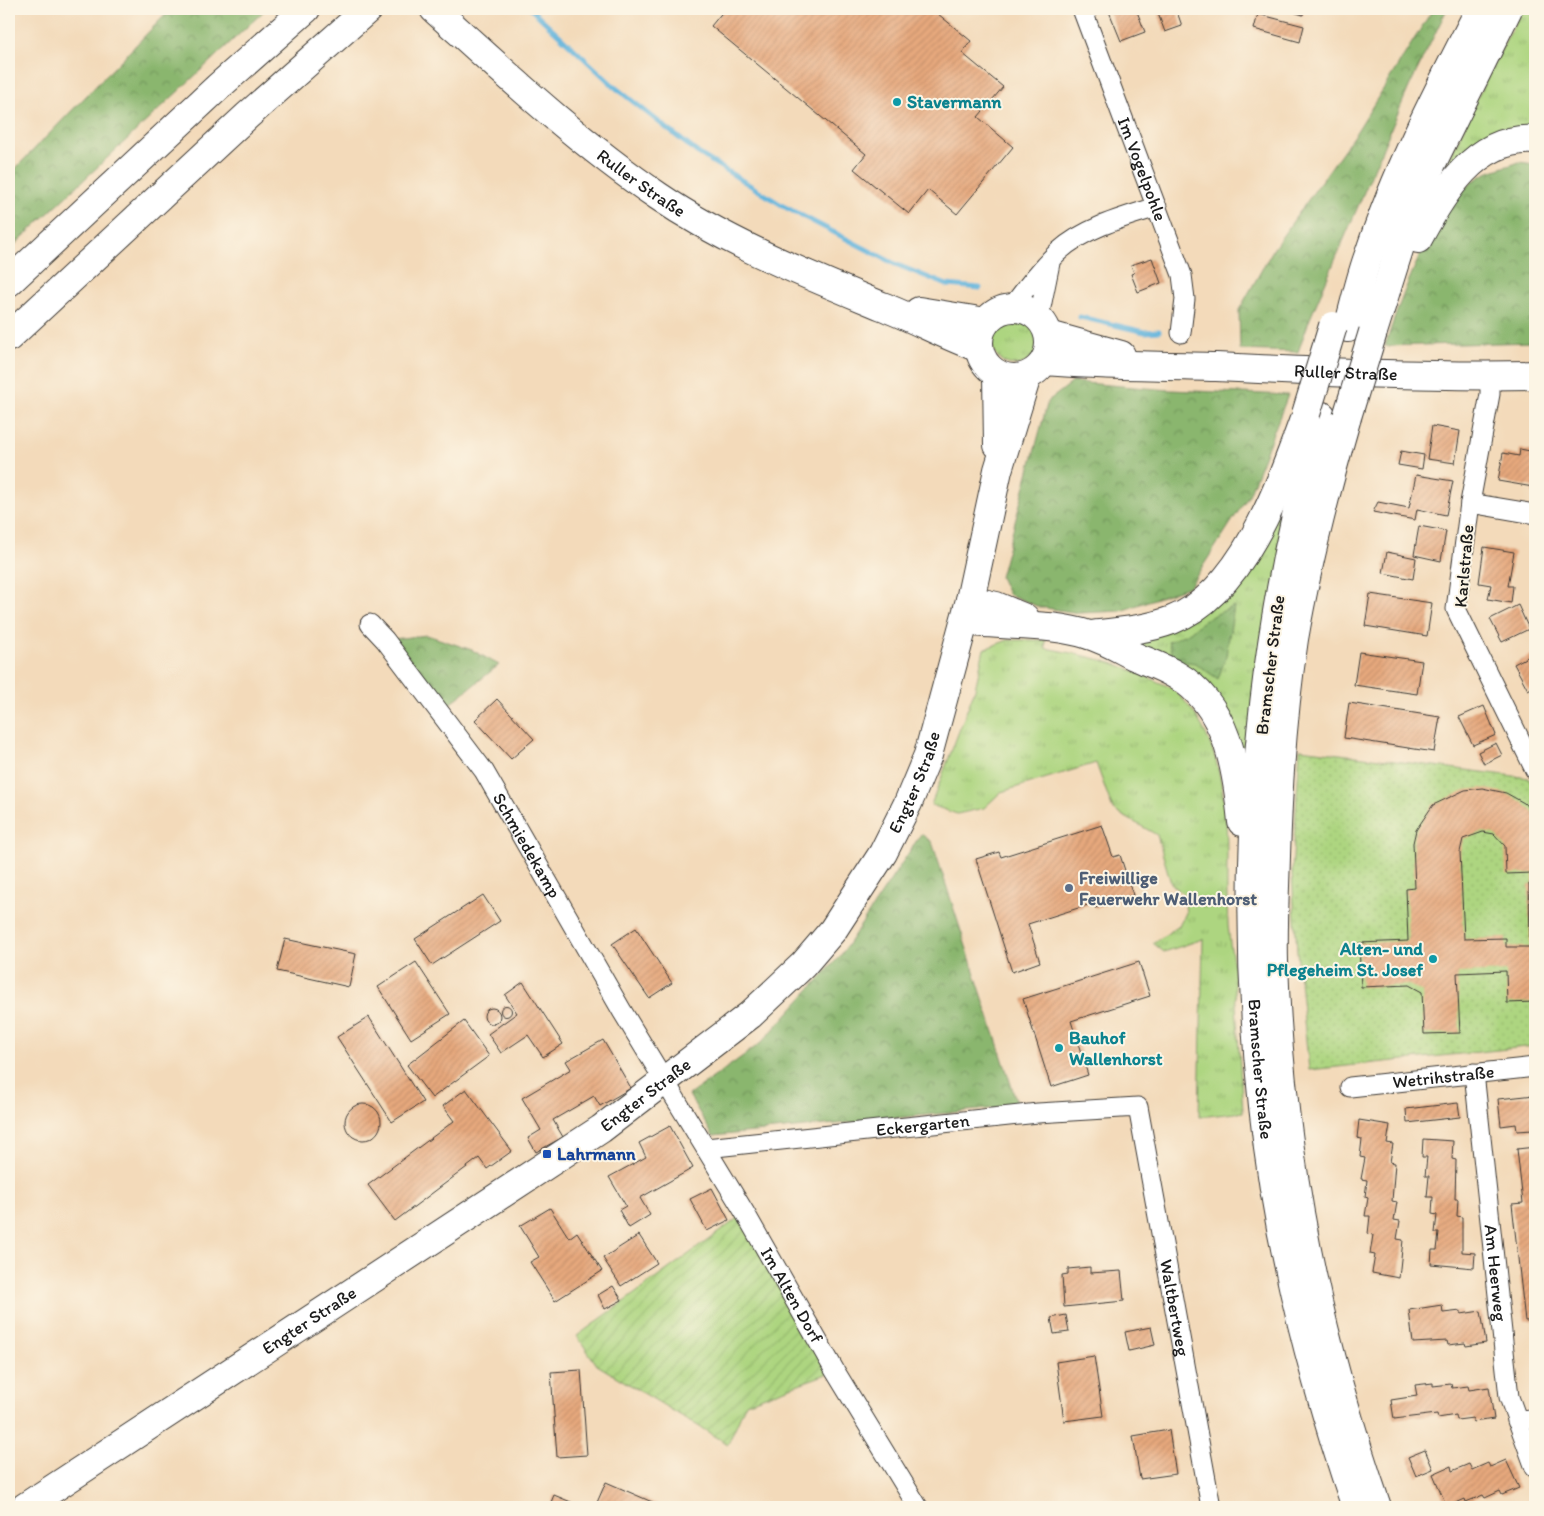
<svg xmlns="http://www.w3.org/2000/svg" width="1544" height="1516" viewBox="0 0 1544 1516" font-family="Itim,sans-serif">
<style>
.grass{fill:url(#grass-tufts);stroke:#64784e}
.forest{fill:url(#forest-crowns);stroke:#536945}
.park{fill:url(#park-dots);stroke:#64784e}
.garden{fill:url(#garden-furrows);stroke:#64784e}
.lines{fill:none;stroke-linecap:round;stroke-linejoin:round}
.stream{stroke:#60b3dc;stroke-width:5}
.building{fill:url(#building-hatch);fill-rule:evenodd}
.street-casing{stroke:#3c3834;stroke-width:21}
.secondary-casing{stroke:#3c3834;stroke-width:30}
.highway-casing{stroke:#3c3834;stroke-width:30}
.street{stroke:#fff;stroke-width:19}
.secondary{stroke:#fff;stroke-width:28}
.highway{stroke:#fff;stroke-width:28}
.highway-bridge-casing{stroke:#3c3834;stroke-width:30;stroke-linecap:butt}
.highway-bridge{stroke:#fff;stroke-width:28}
.culture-dot{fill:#0f9aa8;stroke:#fcf5e5;stroke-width:2}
.service-dot{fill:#5c6f8a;stroke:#fcf5e5;stroke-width:2}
.transit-dot{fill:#1a4fb4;stroke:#fcf5e5;stroke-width:2}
.labels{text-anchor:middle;stroke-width:4;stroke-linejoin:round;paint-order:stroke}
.culture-label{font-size:18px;font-weight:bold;fill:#0d838f;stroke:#fcf5e5;text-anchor:start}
.street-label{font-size:18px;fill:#1c1c1c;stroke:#fcf5e5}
.service-label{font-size:18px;font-weight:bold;fill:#4e5e75;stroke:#fcf5e5;text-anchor:start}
.transit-label{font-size:18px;font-weight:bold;fill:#164399;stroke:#fcf5e5;text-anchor:start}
</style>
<defs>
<pattern id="grass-tufts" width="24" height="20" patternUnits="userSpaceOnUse" patternTransform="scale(1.25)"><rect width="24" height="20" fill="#add580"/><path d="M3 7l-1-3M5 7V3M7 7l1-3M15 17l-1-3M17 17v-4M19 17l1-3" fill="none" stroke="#94b66e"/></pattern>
<pattern id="forest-crowns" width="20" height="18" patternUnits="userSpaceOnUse" patternTransform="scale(1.25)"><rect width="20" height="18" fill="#8ab66e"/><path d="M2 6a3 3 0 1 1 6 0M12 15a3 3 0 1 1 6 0" fill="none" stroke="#70935a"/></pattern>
<pattern id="park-dots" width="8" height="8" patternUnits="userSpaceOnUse" patternTransform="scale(1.25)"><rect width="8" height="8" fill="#add580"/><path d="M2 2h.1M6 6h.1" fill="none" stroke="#94b66e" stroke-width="1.8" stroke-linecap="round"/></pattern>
<pattern id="garden-furrows" width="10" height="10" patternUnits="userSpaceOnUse" patternTransform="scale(1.25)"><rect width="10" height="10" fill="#add580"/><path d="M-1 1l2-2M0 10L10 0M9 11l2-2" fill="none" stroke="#94b66e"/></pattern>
<pattern id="building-hatch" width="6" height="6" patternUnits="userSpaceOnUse" patternTransform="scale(1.25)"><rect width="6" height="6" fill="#e6a87d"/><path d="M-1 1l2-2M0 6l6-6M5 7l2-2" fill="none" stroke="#c5906b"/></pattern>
</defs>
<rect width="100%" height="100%" fill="#fcf5e5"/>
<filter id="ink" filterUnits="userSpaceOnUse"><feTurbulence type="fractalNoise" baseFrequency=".02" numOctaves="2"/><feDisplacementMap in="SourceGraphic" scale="10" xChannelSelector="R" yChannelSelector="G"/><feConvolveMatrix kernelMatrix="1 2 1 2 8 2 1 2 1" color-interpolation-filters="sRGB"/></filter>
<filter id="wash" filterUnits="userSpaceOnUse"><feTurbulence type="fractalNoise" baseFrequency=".0096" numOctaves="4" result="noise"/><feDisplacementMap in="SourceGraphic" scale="20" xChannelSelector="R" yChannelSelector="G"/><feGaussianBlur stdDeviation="1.12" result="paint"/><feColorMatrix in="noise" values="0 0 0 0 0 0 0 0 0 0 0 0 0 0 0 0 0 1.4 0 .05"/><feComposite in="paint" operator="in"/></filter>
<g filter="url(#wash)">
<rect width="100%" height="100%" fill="#f3daba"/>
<g class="grass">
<path d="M1522,9H1535L1533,31L1535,53V135L1450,167L1448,162L1481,90Z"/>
<circle cx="1015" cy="342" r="23"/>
<path d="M1306,445L1248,797L1235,737L1116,639L1215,603Z"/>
<path d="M1008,640H1046L1045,648C1083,655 1119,662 1154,680C1160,683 1169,686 1174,690C1211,724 1222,772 1226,820C1229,867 1223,914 1233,960L1243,1112L1199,1117L1203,939L1164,952L1153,943L1179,926L1186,913L1184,895L1171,883L1157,835L1113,810L1096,763L1001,792L984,808L957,814L931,805L975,689L984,649Z"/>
</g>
<g class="forest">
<path d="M171,9H266L9,250V175Z"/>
<path d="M1433,9H1447L1409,87L1309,321L1298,352L1240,350L1239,310L1274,248L1357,131Z"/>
<path d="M1519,162L1535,164V342L1385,346C1403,292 1431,211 1479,177C1490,170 1507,167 1519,162Z"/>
<path d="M1073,382L1170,390L1288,395L1249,495L1190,586L1121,611L1079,613L1039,607L1008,594L1000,577L1048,401Z"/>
<path d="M1234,606L1226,656L1218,679L1195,663L1174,660L1168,642L1190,632L1204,620Z"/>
<path d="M427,635L472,650L499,665L438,713L385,640Z"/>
<path d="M921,834L932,842L1018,1106L713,1136L689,1095L761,1043L841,955Z"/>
</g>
<path class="park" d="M1300,749L1529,778L1535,791V1046L1309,1070L1297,951L1292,873Z"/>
<path class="garden" d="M745,1213L835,1371L746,1403L728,1444L597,1365L577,1336Z"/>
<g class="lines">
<g class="stream">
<path d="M531,9L616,88L698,153L785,207L895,264L947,285L980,288"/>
<path d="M1080,317L1145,332L1159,331"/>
</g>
</g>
<g id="blocks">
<g class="building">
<path d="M725,9H932L971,41L962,53L1003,87L978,117L1013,147L957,214L928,190L909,214L854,169L866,154L711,26Z"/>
<path d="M1108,9H1136L1145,32L1121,41Z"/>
<path d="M1163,9H1176L1182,26L1165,32L1157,11Z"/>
<path d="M1283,9H1304L1303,15Z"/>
<path d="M1258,14L1304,26L1300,42L1254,29Z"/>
<path d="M1152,258L1161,283L1138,292L1131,274L1134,273L1131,265Z"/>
<path d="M1432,426L1460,431L1455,463L1427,459Z"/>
<path d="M1520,449L1535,452V496L1532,495L1533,487L1498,481L1503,453L1519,456Z"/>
<path d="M1401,451L1424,455L1422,469L1398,465Z"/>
<path d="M1416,475L1453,481L1446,515L1417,509L1415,520L1373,512L1378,502L1409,508Z"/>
<path d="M1419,526L1446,531L1441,561L1414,555Z"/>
<path d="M1484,547L1514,552L1508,586H1513L1511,603L1488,599L1491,585L1479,583Z"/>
<path d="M1387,552L1416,558L1413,579L1383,573Z"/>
<path d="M1370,594L1432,603L1427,636L1365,626Z"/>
<path d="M1518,605L1529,629L1502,642L1490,619Z"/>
<path d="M1359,652L1422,661L1417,694L1354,685Z"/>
<path d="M1535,653V686L1528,690L1514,664Z"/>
<path d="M497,699L534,739L511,759L475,720Z"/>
<path d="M1349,703L1440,717L1434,752L1344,738Z"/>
<path d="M1484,706L1496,735L1473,745L1459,717Z"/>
<path d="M1496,743L1502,755L1484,764L1478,752Z"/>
<path d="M1482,788L1506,793L1524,803L1535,815V1002L1507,1003L1506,971L1457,973L1460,1033L1424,1034L1422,992L1409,985L1361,987L1359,943L1408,941L1406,889L1415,888L1413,843L1416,830L1433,805L1465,790ZM1483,832L1494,834L1505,846L1506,874L1533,873V884H1529L1530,947H1506V938L1464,939L1460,852L1463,839Z"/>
<path d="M1102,825L1113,857L1120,855L1133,895L1095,908L1094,903L1028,924L1040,962L1012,972L976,859L999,852L1001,857Z"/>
<path d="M483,895L500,921L432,965L415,939Z"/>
<path d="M636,928L672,983L649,998L612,944Z"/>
<path d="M285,939L356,954L349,987L277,971Z"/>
<path d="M416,962L450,1014L411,1039L378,987Z"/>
<path d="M1139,962L1150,996L1071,1021L1088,1075L1051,1087L1023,999Z"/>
<path d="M523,982L563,1044L543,1057L528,1035L501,1053L488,1034L517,1013L505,995Z"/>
<circle cx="506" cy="1011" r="5.5"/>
<circle cx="492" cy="1016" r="8"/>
<path d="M369,1017L423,1102L392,1122L337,1037Z"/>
<path d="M464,1021L489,1056L432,1098L407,1065Z"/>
<path d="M603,1040L631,1088L600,1106L594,1096L553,1120L563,1137L536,1152L528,1138L541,1130L522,1098L571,1069L566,1061Z"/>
<path d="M466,1089L512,1151L487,1169L479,1158L395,1221L368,1185L454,1121L443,1106Z"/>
<path d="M1535,1095V1135L1533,1130L1517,1131L1516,1124L1501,1126L1498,1099Z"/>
<path d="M1458,1103L1460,1117L1407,1123L1406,1109Z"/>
<circle cx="363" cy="1122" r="18"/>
<path d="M1359,1120L1390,1125L1387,1143L1393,1144L1390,1162L1395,1163L1392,1201L1397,1202L1394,1220L1400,1221L1397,1239L1403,1240L1399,1278L1372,1273L1375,1255L1370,1254L1373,1235L1368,1234L1370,1216H1365L1368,1198L1365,1197L1367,1180L1361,1179L1365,1158L1360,1157L1362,1139L1357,1138Z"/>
<path d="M670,1126L693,1168L640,1198L650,1215L629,1228L619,1210L626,1206L609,1177L646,1157L639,1143Z"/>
<path d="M1423,1139L1453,1141L1452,1159L1456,1160L1455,1199H1458L1457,1216L1462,1217V1252L1475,1253L1474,1268L1431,1264L1432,1250H1437L1439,1233H1435L1437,1215L1432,1214L1433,1197H1427L1429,1176H1425L1427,1157H1422Z"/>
<path d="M1535,1147V1320L1525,1321L1512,1204L1523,1203L1517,1149Z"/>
<path d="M712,1188L729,1220L707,1231L690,1199Z"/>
<path d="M550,1208L569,1238L577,1232L602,1271L555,1301L530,1262L539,1257L520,1226Z"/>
<path d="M639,1235L657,1263L621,1286L603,1258Z"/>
<path d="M1090,1267V1273L1121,1271L1124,1301L1064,1307L1062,1275L1068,1274V1269Z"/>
<path d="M613,1286L622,1300L605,1309L598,1295Z"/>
<path d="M1442,1305L1443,1313L1461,1311V1314L1481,1311L1486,1343L1466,1346L1465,1343L1448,1345L1447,1341L1413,1343L1409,1310Z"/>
<path d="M1066,1315L1069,1332L1054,1334L1051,1318Z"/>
<path d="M1151,1327L1155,1345L1129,1351L1125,1332Z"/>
<path d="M1094,1356L1103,1416L1064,1421L1056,1362Z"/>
<path d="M581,1370L587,1455L557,1457L551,1372Z"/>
<path d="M1433,1383V1386L1451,1384L1452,1388L1468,1386L1469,1390L1489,1387L1494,1419L1473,1422V1418L1457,1420L1456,1415L1438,1418L1437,1414L1394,1419L1391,1400L1417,1396L1415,1385Z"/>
<path d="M1169,1430L1176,1474L1140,1479L1133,1436Z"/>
<path d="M1425,1450L1433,1469L1416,1476L1408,1457Z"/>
<path d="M1506,1460L1519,1488L1502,1495L1500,1491L1485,1498L1483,1495L1466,1502L1465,1499L1447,1507L1433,1474L1451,1466L1452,1471L1469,1464L1472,1470L1488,1463L1490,1467Z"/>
<path d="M606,1482L659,1505L658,1507H595Z"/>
<path d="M554,1495L583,1507H549Z"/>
</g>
</g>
</g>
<g filter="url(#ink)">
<use href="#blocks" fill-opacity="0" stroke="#3c3834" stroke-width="1"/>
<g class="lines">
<g class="street-casing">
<g id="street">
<path id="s1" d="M1082,9L1182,275L1185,299L1181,333"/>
<path d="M1011,308C1026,288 1040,269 1058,252C1084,228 1124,217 1157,207"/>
<path d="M1039,317L1050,263"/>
<path d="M1490,376V394L1470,503L1456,609L1535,770"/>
<path d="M1470,503L1535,514"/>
<path id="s2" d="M370,624L385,640L484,771L622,1011L745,1213L835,1371L918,1507"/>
<path id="s3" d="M1474,1073L1509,1397L1535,1468"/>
<path id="s4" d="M1350,1087L1535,1067"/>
<path id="s5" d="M706,1148L1038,1113L1138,1107L1211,1507"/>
<path d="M1517,1421L1535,1418"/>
</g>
</g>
<g class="secondary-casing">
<g id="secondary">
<path id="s6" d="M434,9C506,74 577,141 658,196C727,243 805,274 882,306C915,319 946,336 979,348"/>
<circle cx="1014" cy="343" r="35"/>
<path d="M919,311L986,322"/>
<path d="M1049,335L1121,355"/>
<path id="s7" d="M1045,361C1102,366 1159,365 1216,367C1322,372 1429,377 1535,375"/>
<path d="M997,374L998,445"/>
<path id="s8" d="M25,1507L601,1129L750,1015L803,965L833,930L883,853L908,803L928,755L970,600L998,470L1027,376"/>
</g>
</g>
<g class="highway-casing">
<g id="highway">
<path d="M1418,239C1442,194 1476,135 1535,140"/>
<path d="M9,282L218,87L306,9"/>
<path d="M1348,328C1355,303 1360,278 1369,254C1397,169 1439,89 1480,9"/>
<path d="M1373,332L1402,240L1432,163L1508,9"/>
<path d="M9,337L247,116L368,9"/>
<path id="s9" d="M1322,416C1257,636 1238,877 1263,1106C1277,1242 1312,1378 1356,1507"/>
<path d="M1347,417C1326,490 1307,564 1294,639C1283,711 1278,783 1276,856C1275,891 1273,926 1274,962C1280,1147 1316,1332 1377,1507"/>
<path d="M970,600L996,606L1025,618"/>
<path d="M965,621C1005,627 1050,622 1089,635C1105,640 1120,649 1134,656C1148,662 1163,667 1176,675C1227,704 1237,769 1242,822"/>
<path d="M1089,635C1116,632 1146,630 1172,620C1242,593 1279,488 1303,422"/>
</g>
</g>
<use href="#street" class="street"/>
<use href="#secondary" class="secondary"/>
<use href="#highway" class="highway"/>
<g class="highway-bridge-casing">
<g id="highway-bridge">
<path d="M1306,414L1333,326"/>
<path d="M1347,417L1373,332"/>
</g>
</g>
<use href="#highway-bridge" class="highway-bridge"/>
</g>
</g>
<g class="culture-dot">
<circle cx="897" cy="102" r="5"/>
<circle cx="1433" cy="959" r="5"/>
<circle cx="1059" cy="1048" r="5"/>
</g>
<circle class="service-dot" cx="1069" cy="888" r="5"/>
<rect class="transit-dot" x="542" y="1149" width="10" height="10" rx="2.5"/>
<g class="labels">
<g class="culture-label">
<text x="907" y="108">Stavermann</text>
<text x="1423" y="955" text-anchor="end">Alten- und<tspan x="1423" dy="21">Pflegeheim St. Josef</tspan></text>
<text x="1069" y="1044">Bauhof<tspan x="1069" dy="21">Wallenhorst</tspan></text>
</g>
<g class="street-label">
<text dy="6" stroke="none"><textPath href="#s1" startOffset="171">Im Vogelpohle</textPath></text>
<text dy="6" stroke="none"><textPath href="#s6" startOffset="271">Ruller Straße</textPath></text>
<text dy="6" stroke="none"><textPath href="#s7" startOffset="301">Ruller Straße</textPath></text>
<text transform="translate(1464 566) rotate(-85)" y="6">Karlstraße</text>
<text transform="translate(1270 665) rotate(-83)" y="6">Bramscher Straße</text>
<text dy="6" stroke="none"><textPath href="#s8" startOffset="1165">Engter Straße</textPath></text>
<text dy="6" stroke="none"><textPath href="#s2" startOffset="272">Schmiedekamp</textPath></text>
<text dy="6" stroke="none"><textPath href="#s9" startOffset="660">Bramscher Straße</textPath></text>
<text dy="6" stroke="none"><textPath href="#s4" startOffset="94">Wetrihstraße</textPath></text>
<text dy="6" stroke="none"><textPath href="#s8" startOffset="745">Engter Straße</textPath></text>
<text dy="6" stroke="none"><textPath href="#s5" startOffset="218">Eckergarten</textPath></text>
<text dy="6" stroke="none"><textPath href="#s3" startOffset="201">Am Heerweg</textPath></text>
<text dy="6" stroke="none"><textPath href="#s2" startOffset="794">Im Alten Dorf</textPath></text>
<text dy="6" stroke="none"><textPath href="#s5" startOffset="638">Waltbertweg</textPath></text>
<text dy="6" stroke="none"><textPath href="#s8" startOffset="340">Engter Straße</textPath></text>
</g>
<g class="service-label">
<text x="1079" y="884">Freiwillige<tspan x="1079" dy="21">Feuerwehr Wallenhorst</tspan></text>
</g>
<g class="transit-label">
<text x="557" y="1160">Lahrmann</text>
</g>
</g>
<rect width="1544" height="1516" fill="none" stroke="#fcf5e5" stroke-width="30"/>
</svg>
